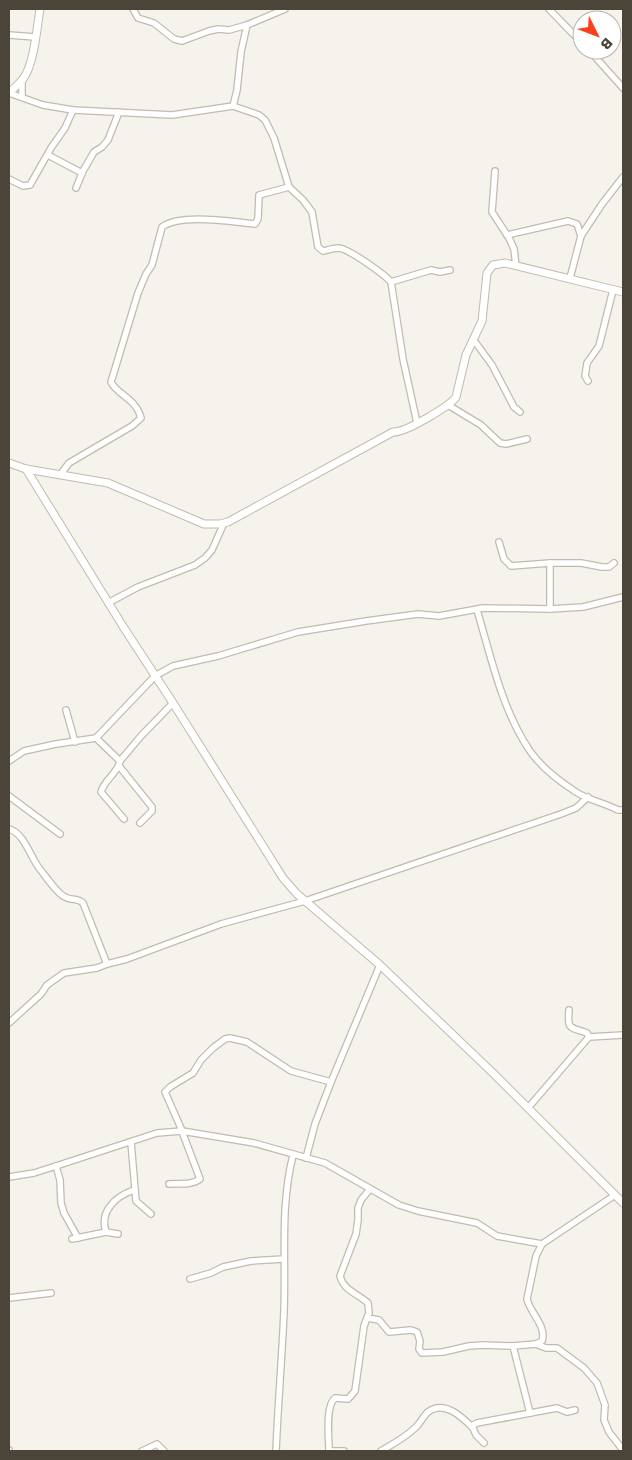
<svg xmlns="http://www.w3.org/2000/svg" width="632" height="1460" viewBox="0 0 632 1460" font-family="Rubik,sans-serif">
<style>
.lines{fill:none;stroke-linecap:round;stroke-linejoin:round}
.minor-casing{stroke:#c2bbae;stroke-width:8}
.tertiary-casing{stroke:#c2bbae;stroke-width:9}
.minor{stroke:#fff;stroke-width:5.5}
.tertiary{stroke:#fff;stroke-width:7}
</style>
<rect width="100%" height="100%" fill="#f6f3ec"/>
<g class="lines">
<g class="minor-casing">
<g id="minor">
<path d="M133,9L138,18L154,23L174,39L182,41L209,31L218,29L229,30L247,25L285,9"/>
<path d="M549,9L582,43"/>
<path d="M9,35L35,37"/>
<path d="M589,50L623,88"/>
<path d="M9,93L43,105L73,110L172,115L233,106L259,115L265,120L274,138L289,187L303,200L312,212L318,247L323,251C328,250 334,248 339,248C349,249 384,274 391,282L403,359L417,423"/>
<path d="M22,97V80"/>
<path d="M233,106L237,90L241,52L247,25"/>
<path d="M48,155L82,173"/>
<path d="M495,171L492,212L509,238L514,249L516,266"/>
<path d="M9,179L23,186L30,185L51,148L65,128L73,110"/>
<path d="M76,188L83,171L94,152L102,147L108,140L119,112"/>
<path d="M507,235L568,221L577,224L581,236"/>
<path d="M570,278L581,236L602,204L623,177"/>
<path d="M391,282L431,270L440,272L450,270"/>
<path d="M473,339L492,365L514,407L520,412"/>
<path d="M588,381L585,376L587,363L599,346L613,290"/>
<path d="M448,405L481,425L500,443L506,444L527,439"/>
<path d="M60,475L69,463L132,426L141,418C136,398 116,394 111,382L138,293L146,274L152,265L162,227C181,213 232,222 255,224L258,219L259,195L289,187"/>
<path d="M499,542L504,559L511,566L550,563V609"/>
<path d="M550,563H581L602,567H609L614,563"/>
<path d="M108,603L138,587L195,565L205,558L212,550L224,523"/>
<path d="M477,610C491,657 502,710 530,751C541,767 559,781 576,792C588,800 605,803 618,810H623"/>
<path d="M66,710L75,742"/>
<path d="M96,738L120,761C118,773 104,780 101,792L124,819"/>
<path d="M9,761L24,751L56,744L96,738L155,676L173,666L218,656L298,632L366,621L418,614L439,616L483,608L550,609L583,607L623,597"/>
<path d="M120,761L141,736L173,703"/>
<path d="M119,766L152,807V811L140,823"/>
<path d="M9,796L60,834"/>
<path d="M9,829C24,833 30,856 39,868C45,875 57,894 65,897C71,901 77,897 83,903L107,964"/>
<path d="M569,1010C567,1030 570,1027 587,1033L589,1037"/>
<path d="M9,1023L41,994L47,985L64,973L97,968L107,964L127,959L221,924L305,901L561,814L576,808L588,797"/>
<path d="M528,1108L589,1037L623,1035"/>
<path d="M131,1142L136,1201L151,1214"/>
<path d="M306,1158L315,1124L331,1082L380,965"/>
<path d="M56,1166L60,1180L61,1203L64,1213L78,1238"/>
<path d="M9,1177L34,1173L56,1166L157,1133L182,1131L254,1143L325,1163L399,1205L418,1211L477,1223L497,1236L542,1244L615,1195"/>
<path d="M169,1184C179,1183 191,1186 200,1179L180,1126L165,1092L170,1087L193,1073L201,1060L213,1048L225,1039L230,1038L247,1042L291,1071L331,1082"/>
<path d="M106,1232C99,1211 116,1196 134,1190"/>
<path d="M72,1239L106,1232L118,1234"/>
<path d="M190,1279L211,1273L223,1267L251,1261L284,1259"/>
<path d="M9,1298L51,1293"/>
<path d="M367,1318L379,1320L389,1332L411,1330L417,1332L420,1341L419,1349L422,1353L443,1352L469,1346L483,1345L513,1346L536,1344L546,1348H557L584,1368L597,1383L605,1405L604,1420L609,1432L623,1450"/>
<path d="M536,1344L542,1341C547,1326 530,1313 527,1299L536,1256L542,1244"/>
<path d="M513,1346L530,1413"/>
<path d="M484,1443L476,1435L473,1428V1425L477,1423L557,1408L567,1412L575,1410"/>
<path d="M9,1450V1451"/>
<path d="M142,1451L157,1444L164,1451"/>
<path d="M276,1451C278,1404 282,1357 284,1311C286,1258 280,1207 293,1155"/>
<path d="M329,1451C329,1438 325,1406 335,1398L348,1399L355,1391L364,1326L369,1313L368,1303C358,1294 343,1290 340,1276L356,1234L358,1220V1208L361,1200L370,1189"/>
<path d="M331,1451H344"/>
<path d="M381,1451C393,1444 406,1437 416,1427C421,1422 424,1415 428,1412C444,1400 461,1416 472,1427"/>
</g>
</g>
<g class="tertiary-casing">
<g id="tertiary">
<path d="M9,93C13,89 19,84 23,79C34,65 37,27 40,9"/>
<path d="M9,463L26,469L108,483L204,524H220L228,522L393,432C405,433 450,406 456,397L466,355L482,321L487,273L493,265L505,263L623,292"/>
<path d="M26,469L124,628L173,703L283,878L297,894L380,965L494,1074L623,1203"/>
</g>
</g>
<use href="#minor" class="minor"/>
<use href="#tertiary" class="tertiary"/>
</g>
<rect width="632" height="1460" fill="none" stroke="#4b4439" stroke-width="20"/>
<g transform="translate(597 35) rotate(132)"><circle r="24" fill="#ffffff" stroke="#b7b4b0"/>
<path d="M0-4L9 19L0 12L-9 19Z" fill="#fc3f1d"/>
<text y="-8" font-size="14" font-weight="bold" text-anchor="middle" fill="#4b4439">B</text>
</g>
</svg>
